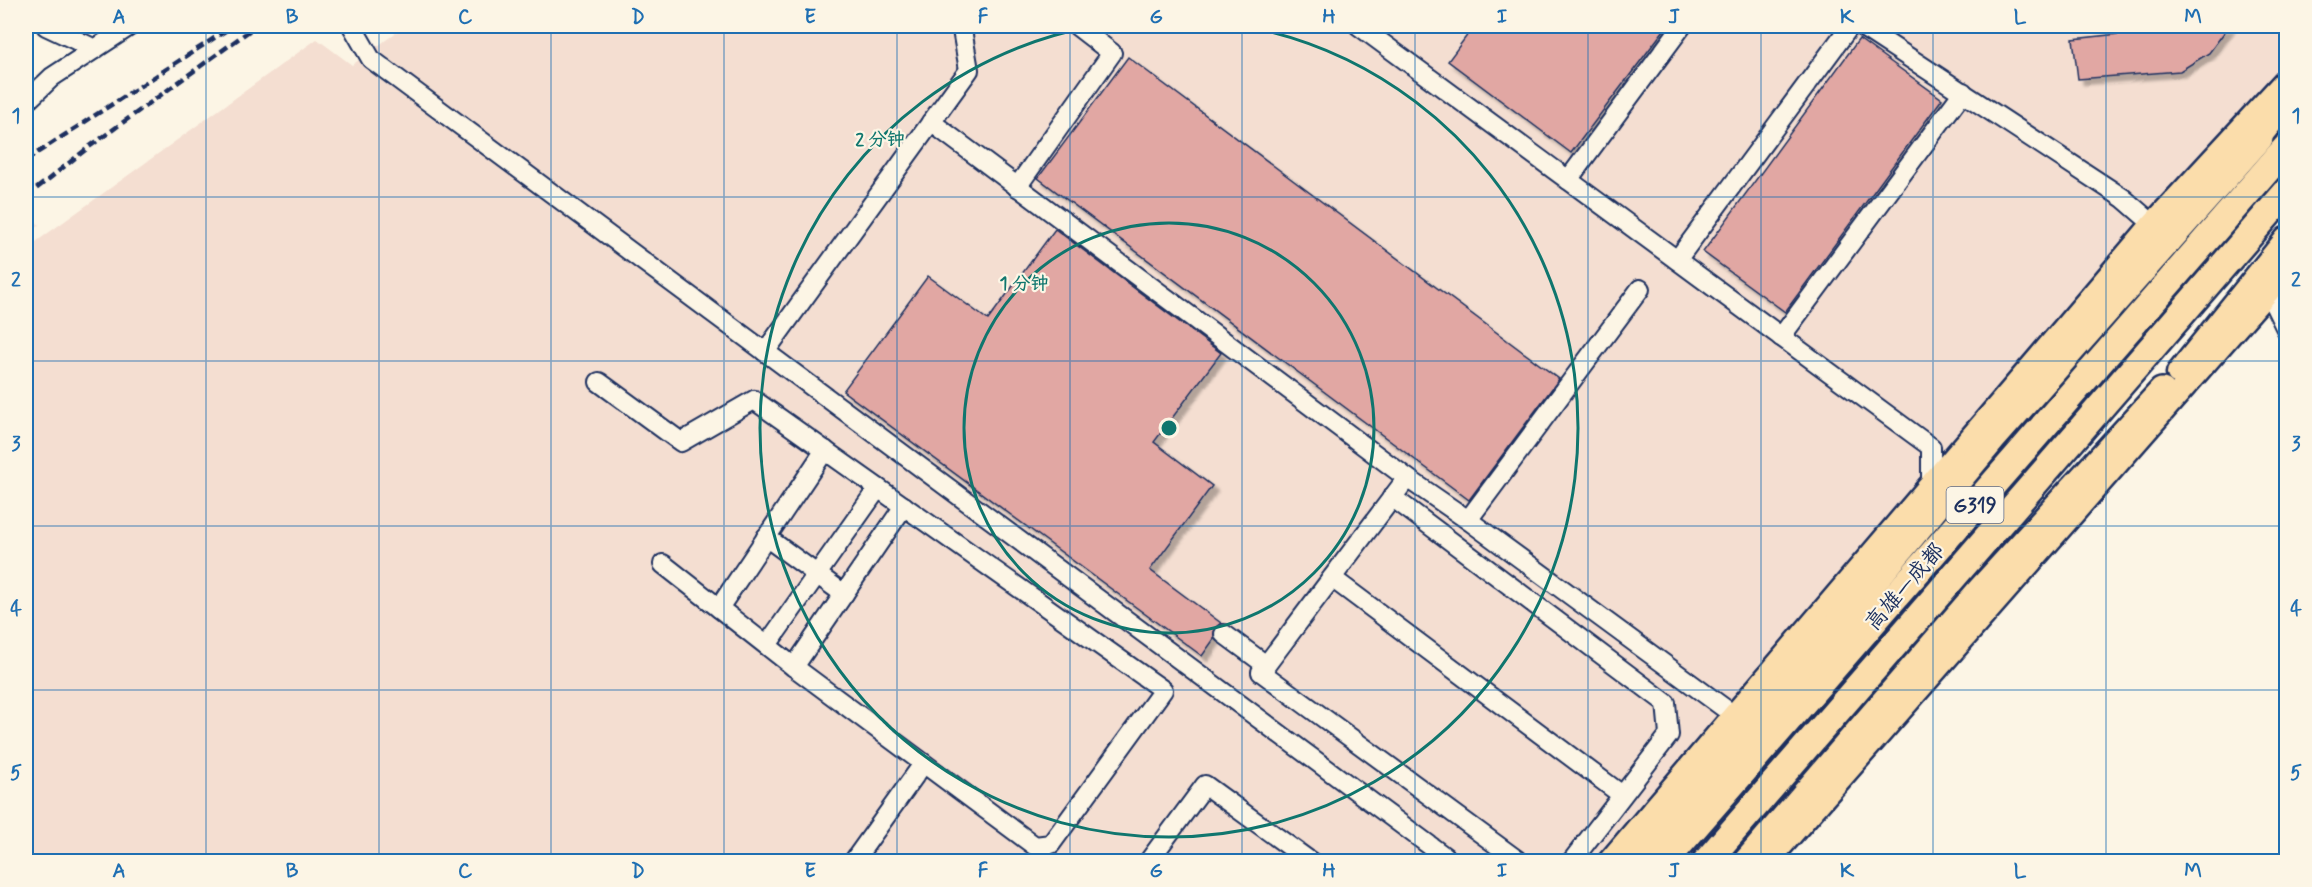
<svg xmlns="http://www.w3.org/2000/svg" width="2312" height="887" viewBox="0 0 2312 887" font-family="Mynerve,'LXGW WenKai TC',sans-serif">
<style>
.built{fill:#f4ded1}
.building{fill:#e1a7a3;stroke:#1b2f5e;stroke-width:1.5;filter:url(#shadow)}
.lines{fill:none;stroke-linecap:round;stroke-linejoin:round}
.minor-casing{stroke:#1b2f5e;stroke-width:22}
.major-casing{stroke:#1b2f5e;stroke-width:27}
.highway-casing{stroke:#1b2f5e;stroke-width:32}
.minor{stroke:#fcf5e5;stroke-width:18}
.major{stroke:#fbddab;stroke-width:22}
.highway{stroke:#fbddab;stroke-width:27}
.rail{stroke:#1b2f5e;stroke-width:4.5;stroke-dasharray:9 4.5;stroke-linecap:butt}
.grid{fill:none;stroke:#1f6fb2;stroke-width:1.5;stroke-opacity:0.55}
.ring{fill:none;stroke:#0f766e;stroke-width:3}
.labels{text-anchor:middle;stroke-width:4.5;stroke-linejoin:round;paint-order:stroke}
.shield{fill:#fcf5e5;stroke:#5e6a86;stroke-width:1.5}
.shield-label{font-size:21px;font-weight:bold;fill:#1b2f5e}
.street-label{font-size:22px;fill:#1b2f5e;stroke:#fcf5e5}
.centre{fill:#0f766e;stroke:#fcf5e5;stroke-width:3}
.ring-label{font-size:18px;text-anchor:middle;font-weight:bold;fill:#0f766e;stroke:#fcf5e5;stroke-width:4.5;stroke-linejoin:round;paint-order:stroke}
.neatline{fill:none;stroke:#1f6fb2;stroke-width:2}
.grid-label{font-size:20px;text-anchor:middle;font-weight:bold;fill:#1f6fb2}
</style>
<defs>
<filter id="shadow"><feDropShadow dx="5.5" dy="5.5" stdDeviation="1.5" flood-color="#0004"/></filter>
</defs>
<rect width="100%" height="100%" fill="#fcf5e5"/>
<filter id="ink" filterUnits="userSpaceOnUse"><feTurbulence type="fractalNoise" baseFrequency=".0167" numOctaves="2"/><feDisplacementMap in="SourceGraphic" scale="12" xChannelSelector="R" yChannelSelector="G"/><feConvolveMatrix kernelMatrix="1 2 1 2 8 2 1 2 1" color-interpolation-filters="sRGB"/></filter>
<g filter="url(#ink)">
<g class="built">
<path d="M405,26H2286V64L2155,206L1592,861H26V249L317,39L352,65Z"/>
<path d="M26,210L39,225L26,236Z"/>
</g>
<g class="building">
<path d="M1474,26H1667L1571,153L1448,61Z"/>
<path d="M2127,26H2229L2209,53L2180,71L2078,79L2073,39L2127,33Z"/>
<path d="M1859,39L1942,99L1785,312L1703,252Z"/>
<path d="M1128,57L1559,379L1469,500L1038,178Z"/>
<path d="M1055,229L1221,353L1154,442L1212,486L1150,570L1221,623L1215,628L1214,639L1202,656L843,391L928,276L988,320Z"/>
</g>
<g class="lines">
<g class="minor-casing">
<g id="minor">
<path d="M46,26L95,49"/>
<path d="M352,26L371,59L1452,862"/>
<path d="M1359,26L1931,447V483"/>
<path d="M1861,26L2123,198L2153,224"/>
<path d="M26,102L52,77L130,26"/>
<path d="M931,122L1407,478L1468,520L1735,716"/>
<path d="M1568,180L1682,26"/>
<path d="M1017,187L1112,53L1077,26"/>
<path d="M1677,260L1850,26"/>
<path d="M2268,292L2286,329"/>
<path d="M1781,337L1963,92"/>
<path d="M765,352L969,70L962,30L965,26"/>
<path d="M599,382L681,442L754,400L1163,690L1051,844L1035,846L794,667L663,564"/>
<path d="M1407,478L1261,672L1520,862"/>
<path d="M1392,497L1666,703L1669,735L1571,862"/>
<path d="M1468,520L1640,289"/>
<path d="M766,537L844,594"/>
<path d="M1332,578L1622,795"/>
<path d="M719,608L825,450"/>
<path d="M1224,634L1266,665"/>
<path d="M767,645L878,488"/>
<path d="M794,667L904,506"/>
<path d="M853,862L923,764"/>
<path d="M1148,862L1205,785L1311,862"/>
</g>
</g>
<g class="major-casing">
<g id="major">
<path d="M2259,138L2286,105"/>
<path d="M2178,373L2286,239"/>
<path d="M1609,862L2153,224L2286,80"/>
<path d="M1767,862L2286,271"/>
</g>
</g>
<g class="highway-casing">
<g id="highway">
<path d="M1630,862L1781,692L1992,439L2259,138"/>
<path d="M1664,862L2286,148"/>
<path d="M1706,862L2286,193"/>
<path d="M1747,862L1982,589L2162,392"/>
</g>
</g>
<use href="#minor" class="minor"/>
<use href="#major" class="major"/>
<use href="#highway" class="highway"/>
<g class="rail">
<path d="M26,160L233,26"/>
<path d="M26,197L89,147L256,26"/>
</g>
</g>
</g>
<path class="grid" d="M206,26V862M379,26V862M551,26V862M724,26V862M897,26V862M1070,26V862M1242,26V862M1415,26V862M1588,26V862M1761,26V862M1933,26V862M2106,26V862M26,197H2286M26,361H2286M26,526H2286M26,690H2286"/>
<g class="ring">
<circle cx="1169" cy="428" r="205"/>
<path d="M1244 26A409 409 0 1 1 1094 26"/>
</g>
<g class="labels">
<rect class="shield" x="1946.5" y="487" width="57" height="36" rx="4.5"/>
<g class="shield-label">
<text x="1975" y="512">G319</text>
</g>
<g class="street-label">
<text transform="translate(1904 586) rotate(-49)" y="8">高雄—成都</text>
</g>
</g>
<circle cx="1169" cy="428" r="9" class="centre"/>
<g class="ring-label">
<text x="880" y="145">2 分钟</text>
<text x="1024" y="289">1 分钟</text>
</g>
<rect width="2312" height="887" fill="none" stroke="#fcf5e5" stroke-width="66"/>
<rect x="33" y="33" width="2246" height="821" class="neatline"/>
<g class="grid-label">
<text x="119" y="23">A</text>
<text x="292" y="23">B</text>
<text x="465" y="23">C</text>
<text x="638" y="23">D</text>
<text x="810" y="23">E</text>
<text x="983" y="23">F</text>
<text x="1156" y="23">G</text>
<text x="1329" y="23">H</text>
<text x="1502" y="23">I</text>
<text x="1674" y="23">J</text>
<text x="1847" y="23">K</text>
<text x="2020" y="23">L</text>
<text x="2193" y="23">M</text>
<text x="16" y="122">1</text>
<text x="2296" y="122">1</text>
<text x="16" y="286">2</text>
<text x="2296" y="286">2</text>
<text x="16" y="450">3</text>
<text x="2296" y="450">3</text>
<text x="16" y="615">4</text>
<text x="2296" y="615">4</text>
<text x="16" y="779">5</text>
<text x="2296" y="779">5</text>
<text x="119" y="877">A</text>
<text x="292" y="877">B</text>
<text x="465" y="877">C</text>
<text x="638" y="877">D</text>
<text x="810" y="877">E</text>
<text x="983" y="877">F</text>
<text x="1156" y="877">G</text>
<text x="1329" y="877">H</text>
<text x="1502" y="877">I</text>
<text x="1674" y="877">J</text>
<text x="1847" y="877">K</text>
<text x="2020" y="877">L</text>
<text x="2193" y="877">M</text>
</g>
</svg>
